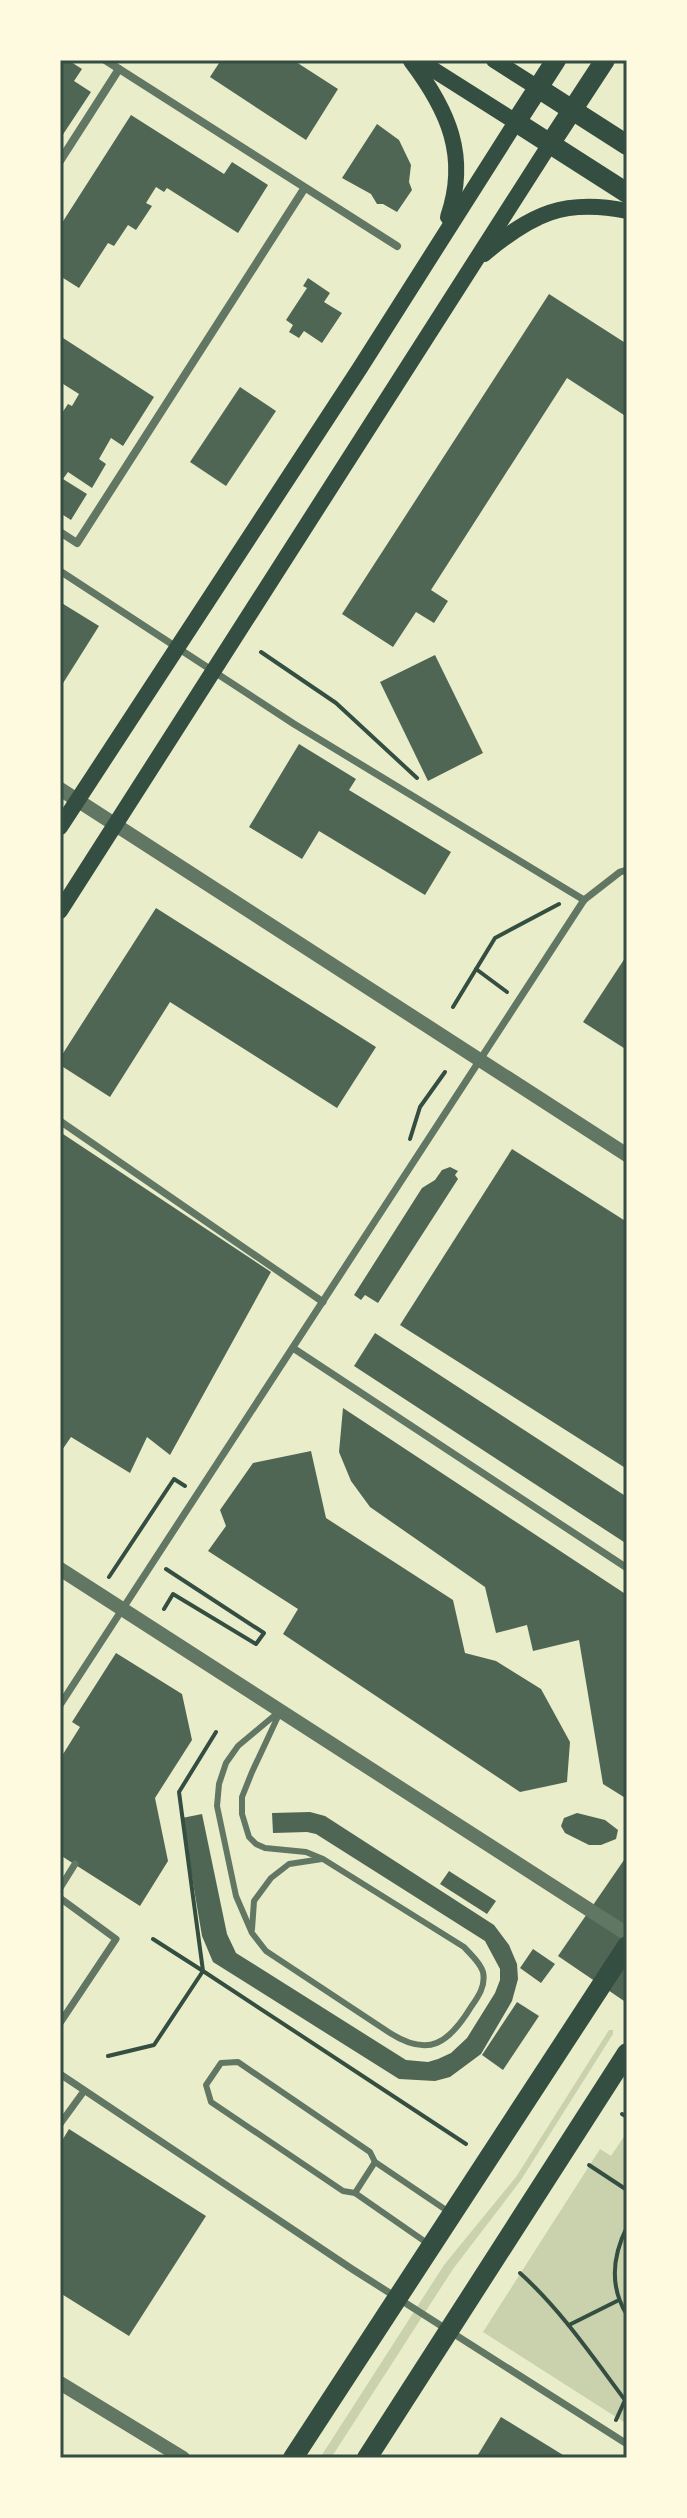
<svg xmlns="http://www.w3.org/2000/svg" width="687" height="2518" viewBox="0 0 687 2518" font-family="Inter,sans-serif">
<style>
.green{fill:#cad2ad}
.building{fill:#4f6655}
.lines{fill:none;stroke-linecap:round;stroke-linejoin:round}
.path{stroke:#344e41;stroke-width:4}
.service{stroke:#617663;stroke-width:6}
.pedestrian{stroke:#617663;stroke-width:7}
.minor{stroke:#617663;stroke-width:8}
.tertiary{stroke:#617663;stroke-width:14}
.secondary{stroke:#344e41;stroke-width:16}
.primary{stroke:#344e41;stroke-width:20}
.trunk{stroke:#344e41;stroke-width:20}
.neatline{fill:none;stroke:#344e41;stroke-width:3}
</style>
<rect width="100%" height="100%" fill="#e9edc9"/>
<g class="green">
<path d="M609,2030H613V2034L521,2180L453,2269L331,2458H320L444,2265L516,2177Z"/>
<path d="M627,2132V2424L483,2332L600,2149L611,2156Z"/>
</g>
<g class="building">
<path d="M60,60H68L82,69L74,81L91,92L60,139Z"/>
<path d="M221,60H293L338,89L306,140L210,77Z"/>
<path d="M131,115L224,174L232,162L268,185L238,233L167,188L164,192L156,187L146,203L152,206L136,230L128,225L114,246L108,243L79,288L60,276V226Z"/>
<path d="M377,124L399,140L411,165L409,182L412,190L397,212L383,204H377L371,194L342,178Z"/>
<path d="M308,278L330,293L324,302L342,313L322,343L304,331L299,338L289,332L293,325L286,320L307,288L303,286Z"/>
<path d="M549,294L627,344V417L567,378L431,590L448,601L434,623L416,612L393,647L342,614Z"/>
<path d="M60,336L154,397L123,446L111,438L99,459L106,464L92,488L68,472L63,479L87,494L71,520L60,513V416L68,404L72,406L79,394L60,382Z"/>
<path d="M240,387L276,411L226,486L190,462Z"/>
<path d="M60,602L99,626L60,688Z"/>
<path d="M435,655L483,753L428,781L380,682Z"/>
<path d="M299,744L356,779L349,790L451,852L425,895L319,831L302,859L249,827Z"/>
<path d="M156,908L376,1047L337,1108L170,1002L110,1097L60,1065V1058Z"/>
<path d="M627,955V1050L583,1022Z"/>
<path d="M60,1132L271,1272L170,1455L147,1437L130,1473L71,1437L60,1453Z"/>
<path d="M512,1149L627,1222V1469L400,1325Z"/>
<path d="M450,1167L458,1171L455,1175L458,1179L378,1303L365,1295L361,1300L354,1295L422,1188L435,1180L442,1170Z"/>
<path d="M375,1333L627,1497V1544L354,1366Z"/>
<path d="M343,1408L627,1595V1799L603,1784L579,1640L533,1651L527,1625L496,1633L485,1587L370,1507L351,1481L339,1452Z"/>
<path d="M311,1451L326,1518L453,1600L465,1653L496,1661L541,1689L570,1742L567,1782L520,1792L283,1634L298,1609L208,1551L226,1526L220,1510L253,1463Z"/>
<path d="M116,1653L182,1694L192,1740L155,1798L168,1861L140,1906L60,1855V1759L80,1727L72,1722Z"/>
<path d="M310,1812L325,1816L494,1925L509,1945L517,1964L518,1979L512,2001L481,2054L450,2077L435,2081L399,2079L213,1962L202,1936L182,1818L202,1814L227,1934L236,1953L406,2060L428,2062L438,2059L451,2053L467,2038L495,1993L500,1980V1969L485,1941L316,1834L307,1832L273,1833L272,1813Z"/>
<path d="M577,1813L605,1820L618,1830L616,1839L601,1845H589L565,1833L561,1826L564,1818Z"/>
<path d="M624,1860L627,1862V2003L558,1956Z"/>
<path d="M449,1871L496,1901L487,1914L440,1884Z"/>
<path d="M533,1949L555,1964L541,1983L520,1968Z"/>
<path d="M517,2002L539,2016L503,2070L482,2055Z"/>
<path d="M69,2129L206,2216L129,2336L60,2293V2144Z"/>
<path d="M501,2417L568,2458H476Z"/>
</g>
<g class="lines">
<g class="path">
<path d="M261,652L336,703L417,778"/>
<path d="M476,969L507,992"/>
<path d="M453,1007L495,938L559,904"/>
<path d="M410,1139L420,1107L445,1072"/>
<path d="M109,1577L174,1479L185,1486"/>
<path d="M164,1609L173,1594L256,1644L264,1633L166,1569"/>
<path d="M216,1732L179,1792L203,1971L466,2144"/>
<path d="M108,2056L154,2045L203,1971L153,1939"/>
<path d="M622,2114L627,2117"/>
<path d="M589,2165L627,2190"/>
<path d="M627,2227C612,2257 609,2286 627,2315"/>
<path d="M520,2273C561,2310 592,2356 625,2400L616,2420"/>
<path d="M569,2325L617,2301"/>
</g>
<g class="service">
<path d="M281,1710L252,1772L242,1797V1814L249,1837L256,1844L265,1848L306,1852L323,1859L464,1947C471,1955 480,1962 483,1972C486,1986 478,1997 471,2007C449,2043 429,2058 390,2033L266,1951L252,1933L236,1896L217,1806L219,1784L226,1763L238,1746Z"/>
<path d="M252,1929L254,1901L271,1878L289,1864L322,1859"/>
<path d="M355,2193L375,2162"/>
<path d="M427,2243L355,2193L343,2191L211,2102L206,2085L221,2063L238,2062L370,2152L375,2162L449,2212"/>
</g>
<g class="pedestrian">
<path d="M60,571L294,724L584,900L620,872L627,870"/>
<path d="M60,1121L323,1302"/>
<path d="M293,1348L627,1568"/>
<path d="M60,1705L584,900"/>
<path d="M60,1888L75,1864"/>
<path d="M60,1898L116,1939L60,2023"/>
<path d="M60,2074L352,2269L627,2444"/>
<path d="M60,2124L84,2091"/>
</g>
<g class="minor">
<path d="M105,60L397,246"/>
<path d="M60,161L119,69"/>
<path d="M60,532L77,543L304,189"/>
</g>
<g class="tertiary">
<path d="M60,789L627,1155"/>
<path d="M60,1569L627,1934"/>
<path d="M60,2383L183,2458"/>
</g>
<g class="secondary">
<path d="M494,60L538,88"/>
<path d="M411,61C448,110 469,156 448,217"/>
<path d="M484,254C532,214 564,198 627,211"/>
<path d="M60,827L360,368L516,122L418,60"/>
<path d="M60,911L550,144"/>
</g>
<g class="primary">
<path d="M293,2458L627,1946"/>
<path d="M367,2458L627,2053"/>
</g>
<g class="trunk">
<path d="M556,60L516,122L627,193"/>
<path d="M538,88L627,145"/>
<path d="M550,144L605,60"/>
</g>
</g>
<rect width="687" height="2518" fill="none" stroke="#fefae0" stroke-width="124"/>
<rect x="62" y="62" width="563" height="2394" class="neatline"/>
</svg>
